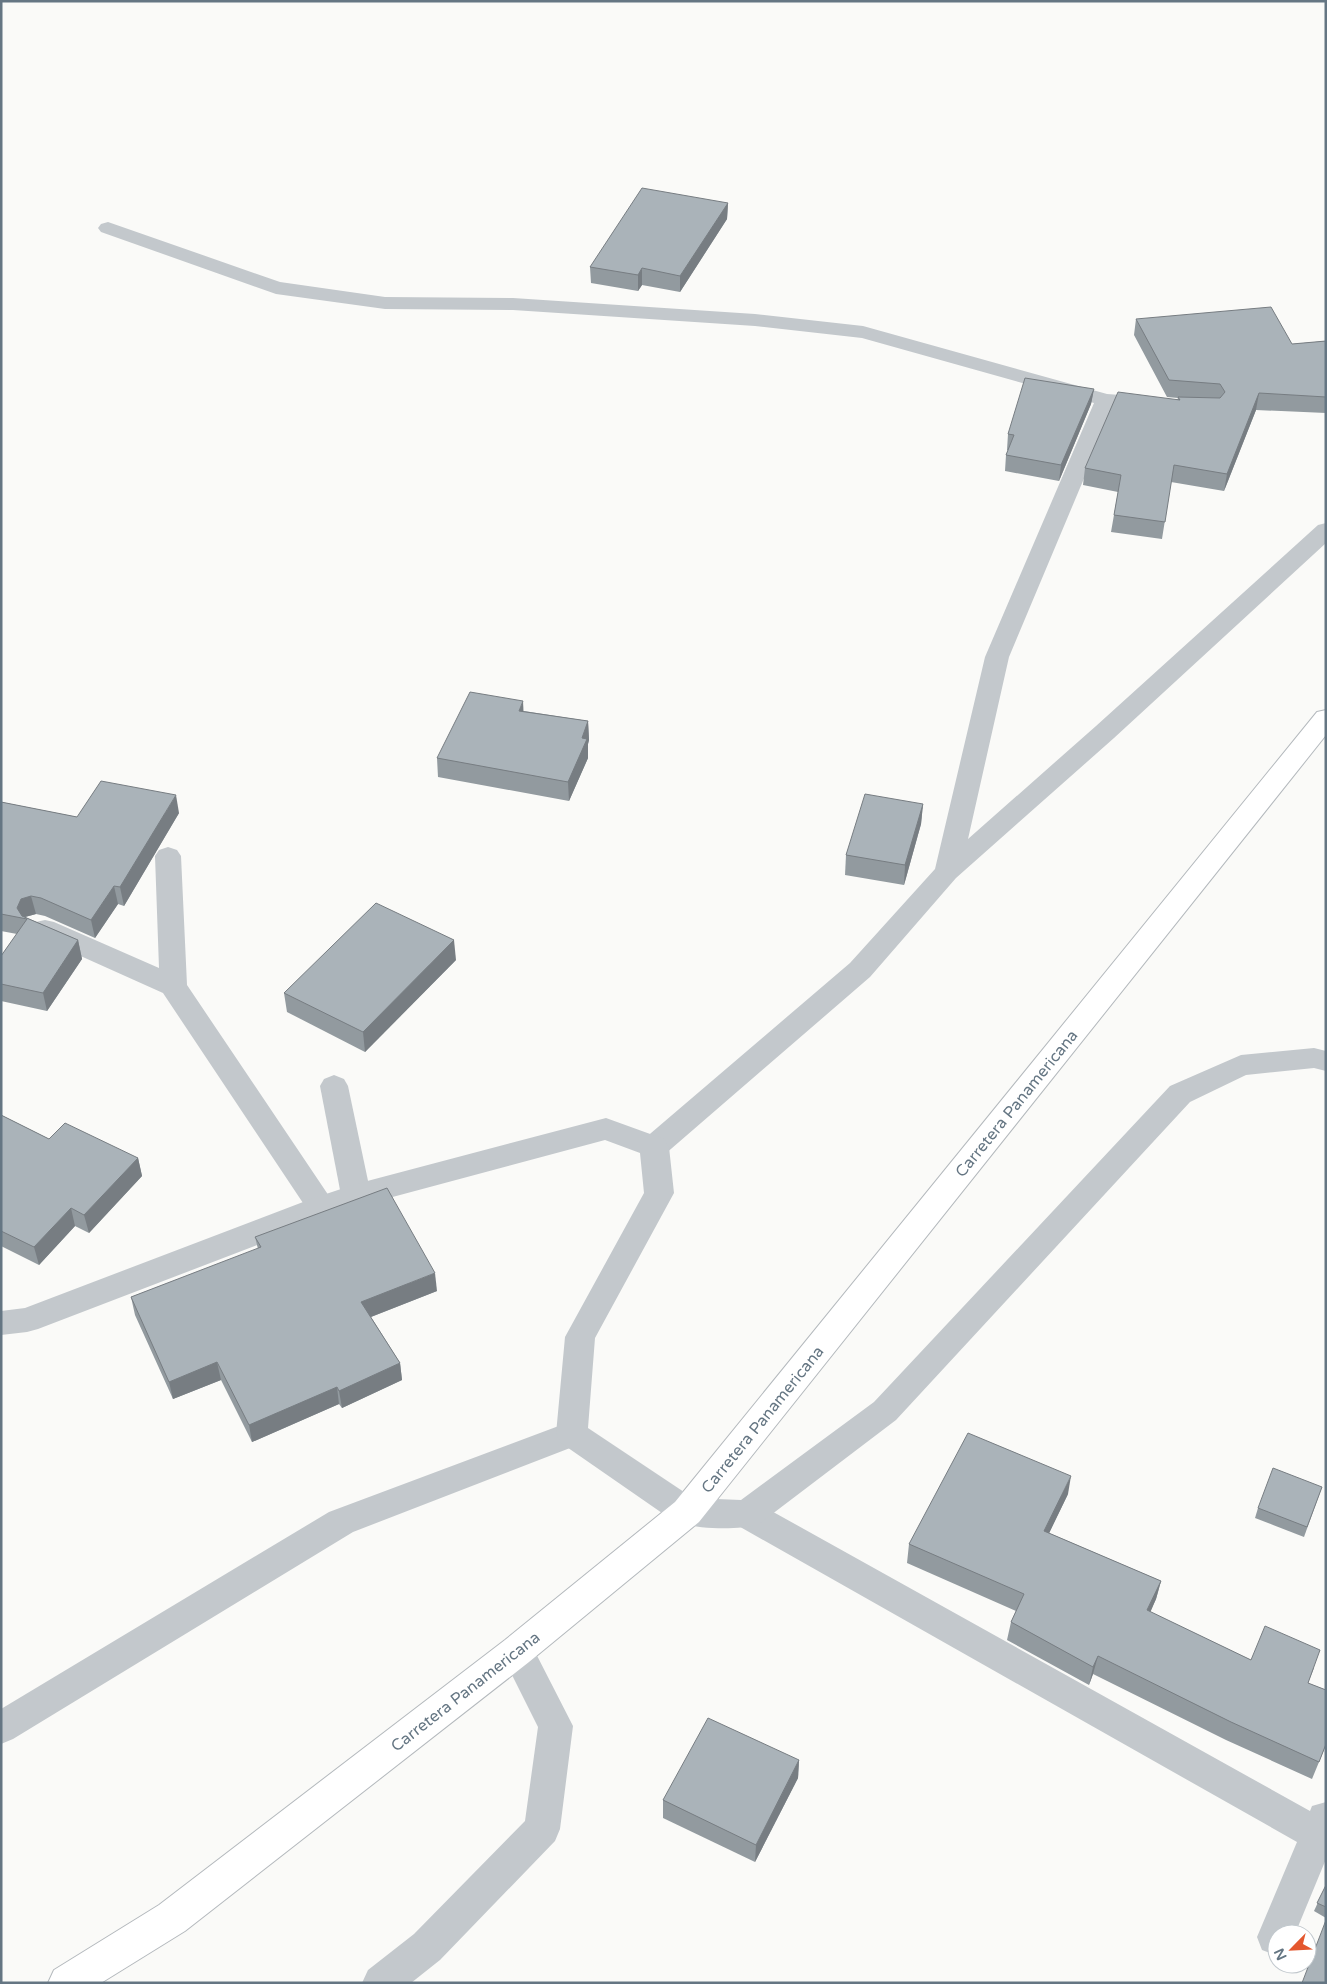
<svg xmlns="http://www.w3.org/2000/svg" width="1327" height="1984" viewBox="0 0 1327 1984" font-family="'Varela Round',sans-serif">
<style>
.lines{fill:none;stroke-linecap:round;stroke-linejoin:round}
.trunk-casing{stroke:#b4b9bd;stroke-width:2}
.service{fill:#c3c8cc;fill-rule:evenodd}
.minor{fill:#c3c8cc;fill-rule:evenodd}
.tertiary{fill:#c3c8cc;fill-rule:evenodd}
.trunk{fill:#fff;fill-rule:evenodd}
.wall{fill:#929a9f}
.shaded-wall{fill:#777d82}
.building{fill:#aab3b9;stroke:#777d82}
.labels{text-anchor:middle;stroke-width:5;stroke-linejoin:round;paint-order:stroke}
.street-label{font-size:16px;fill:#657683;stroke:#fff}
</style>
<rect width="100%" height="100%" fill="#fafaf8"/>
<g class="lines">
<g class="trunk-casing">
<path id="trunk" d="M1326,710V735L699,1522L529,1662L185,1931L101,1983H48L54,1970L159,1905L505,1640L675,1502L1317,712Z"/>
</g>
<g class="service">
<path d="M168,847L177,850L181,856L187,985L331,1199L336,1207L331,1215L321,1219L311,1215L163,993L36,936L32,929L36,922L45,920L54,922L159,968L155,856L159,850Z"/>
<path d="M334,1075L344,1079L348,1086L371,1195L366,1203L356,1206L346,1203L341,1195L320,1086L324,1079Z"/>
</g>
<g class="minor">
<path d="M108,222L280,282L385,297L513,298L755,314L863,326L1107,394L1161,398L1164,403L1161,408L1153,409L1114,407L1009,657L968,839L1096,726L1318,525L1326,523V543L1114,738L956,878L870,977L664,1155L654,1158L644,1155L639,1147L644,1139L850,963L935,869L985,657L1094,403L862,338L755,326L513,310L385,309L276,294L101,232L98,228L101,224Z"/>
<path d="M572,1421L583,1425L588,1434L583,1443L353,1532L13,1739L1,1744V1709L329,1512Z"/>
<path d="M747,1500L759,1504L1310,1811L1312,1806L1326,1802V1859L1295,1934H1277V1954L1275,1955L1262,1950L1257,1937L1297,1842L735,1524L731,1514L735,1504Z"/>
<path d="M517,1636L529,1640L573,1726L560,1829L555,1841L440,1960L411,1983H362L368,1970L414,1934L525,1821L538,1727L500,1651L505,1640Z"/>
</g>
<path class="tertiary" d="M1314,1048L1326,1051V1071L1314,1068L1246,1075L1190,1102L896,1420L759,1524C738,1531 696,1529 675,1522L561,1443L556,1434L565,1337L644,1193L640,1153L605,1140L359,1206L38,1329L27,1332L1,1335V1311L25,1308L311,1199L356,1184L606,1118L664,1139L669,1147L674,1193L595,1338L588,1428L693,1498L741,1500L874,1402L1170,1086L1241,1055Z"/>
<use href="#trunk" class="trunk"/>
</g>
<g class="wall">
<path d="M728,203L727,219L680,292L642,285L638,291L591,283L590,267Z"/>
<path d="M1136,319L1292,344L1326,341V413L1256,410L1224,491L1171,482L1162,539L1111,532L1118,492L1083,485L1085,468L1177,400L1178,398L1167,397L1134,335Z"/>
<path d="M1094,389L1091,404L1059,481L1005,471L1006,455L1008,450H1007L1008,434Z"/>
<path d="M524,711L588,721L589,740L588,744V758L569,801L438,777L437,758Z"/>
<path d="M1,802L77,817L179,813L124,906L118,904L95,938L45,916L36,914L25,917L78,940L82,959L47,1011L1,1001V956L17,934L1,931Z"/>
<path d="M923,804L921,824L904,885L845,875L846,855Z"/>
<path d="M456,960L365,1052L287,1012L284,993Z"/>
<path d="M1,1115L49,1139L138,1158L142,1176L89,1233L75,1226L39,1265L1,1246Z"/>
<path d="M255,1237L437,1291L371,1317L400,1363L402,1380L342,1408L339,1404L252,1442L221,1380L173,1399L135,1315L131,1297L258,1249Z"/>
<path d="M1322,1487L1304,1537L1255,1518L1258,1508Z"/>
<path d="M1068,1494L1049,1533L1161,1581L1156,1599L1150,1612L1251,1660L1314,1668L1308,1683L1326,1690V1745L1312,1779L1226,1740L1093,1674L1089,1685L1007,1640L1011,1622L1016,1611L907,1563L909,1544Z"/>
<path d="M799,1760L798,1778L755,1862L663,1818V1800Z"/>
<path d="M1326,1885V1918L1314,1911Z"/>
</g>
<g class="shaded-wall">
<path d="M728,203L727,219L680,292V276Z"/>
<path d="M642,268V285L638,291V275Z"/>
<path d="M1094,389L1091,404L1059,481L1061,465Z"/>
<path d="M1259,393L1256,410L1224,491L1227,474Z"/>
<path d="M523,701L524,721L519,711Z"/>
<path d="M588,721L589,740L588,744V758L569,801L568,782L582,738Z"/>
<path d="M176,795L179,813L124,906L120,887Z"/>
<path d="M923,804L921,824L904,885L905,865Z"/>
<path d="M114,886L118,904L95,938L91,920Z"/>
<path d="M31,896L36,914L25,917H19L17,908L21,899Z"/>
<path d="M78,940L82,959L47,1011L43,993Z"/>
<path d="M454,940L456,960L365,1052L363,1032Z"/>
<path d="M138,1158L142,1176L89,1233L84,1215Z"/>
<path d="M71,1208L75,1226L39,1265L34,1247Z"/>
<path d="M435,1273L437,1291L363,1320L361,1302Z"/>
<path d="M217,1362L221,1380L173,1399L169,1382Z"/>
<path d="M400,1363L402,1380L342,1408L339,1391Z"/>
<path d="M337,1387L339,1404L252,1442L249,1425Z"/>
<path d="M1071,1476L1068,1494L1041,1550L1044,1531Z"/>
<path d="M1161,1581L1156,1599L1143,1629L1147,1610Z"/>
<path d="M1098,1656L1093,1674L1089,1685L1093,1667Z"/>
<path d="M799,1760L798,1778L755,1862L756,1845Z"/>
</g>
<g class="building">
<path d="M642,188L728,203L680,276L642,268L638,275L590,267Z"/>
<path d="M1271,307L1292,344L1326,341V397L1259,393L1227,474L1174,465L1165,522L1114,515L1121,475L1085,468L1118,392L1180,400L1178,397L1220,398L1225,392L1220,384L1169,380L1136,319Z"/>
<path d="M1025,378L1094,389L1061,465L1006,455L1014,435L1008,434Z"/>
<path d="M470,692L523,701L519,711L588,721L582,738L587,739L568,782L437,758Z"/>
<path d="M101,781L176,795L120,887L114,886L91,920L41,898L31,896L21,899L17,908L22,916L78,940L43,993L1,984V956L27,919L1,914V802L77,817Z"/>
<path d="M865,794L923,804L905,865L846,855Z"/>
<path d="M376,903L454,940L363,1032L284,993Z"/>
<path d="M1,1115L49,1139L65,1123L138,1158L84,1215L71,1208L34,1247L1,1231Z"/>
<path d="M387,1188L435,1273L361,1302L400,1363L339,1391L337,1387L249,1425L217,1362L169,1382L131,1297L261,1247L255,1237Z"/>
<path d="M968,1433L1071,1476L1044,1531L1161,1581L1147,1610L1251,1660L1265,1626L1320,1650L1308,1683L1326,1690V1744L1319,1762L1231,1722L1098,1656L1093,1667L1011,1622L1024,1594L909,1544Z"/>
<path d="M1273,1468L1322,1487L1307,1527L1258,1508Z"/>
<path d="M708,1718L799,1760L756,1845L663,1800Z"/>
<path d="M1326,1885V1907L1317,1903Z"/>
<path d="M1326,1920V1983H1302Z"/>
</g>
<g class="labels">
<g class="street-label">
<text transform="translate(1016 1103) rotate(-51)" y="6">Carretera Panamericana</text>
<text transform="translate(762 1419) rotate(-51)" y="6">Carretera Panamericana</text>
<text transform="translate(465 1691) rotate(-38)" y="6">Carretera Panamericana</text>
</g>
</g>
<rect width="1327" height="1984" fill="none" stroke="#657683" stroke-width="5"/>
<g transform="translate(1292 1949) rotate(246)"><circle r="24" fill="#ffffff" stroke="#c1c8cd"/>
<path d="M0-4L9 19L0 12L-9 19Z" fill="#e4572e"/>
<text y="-8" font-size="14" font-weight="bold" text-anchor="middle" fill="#657683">N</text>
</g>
</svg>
